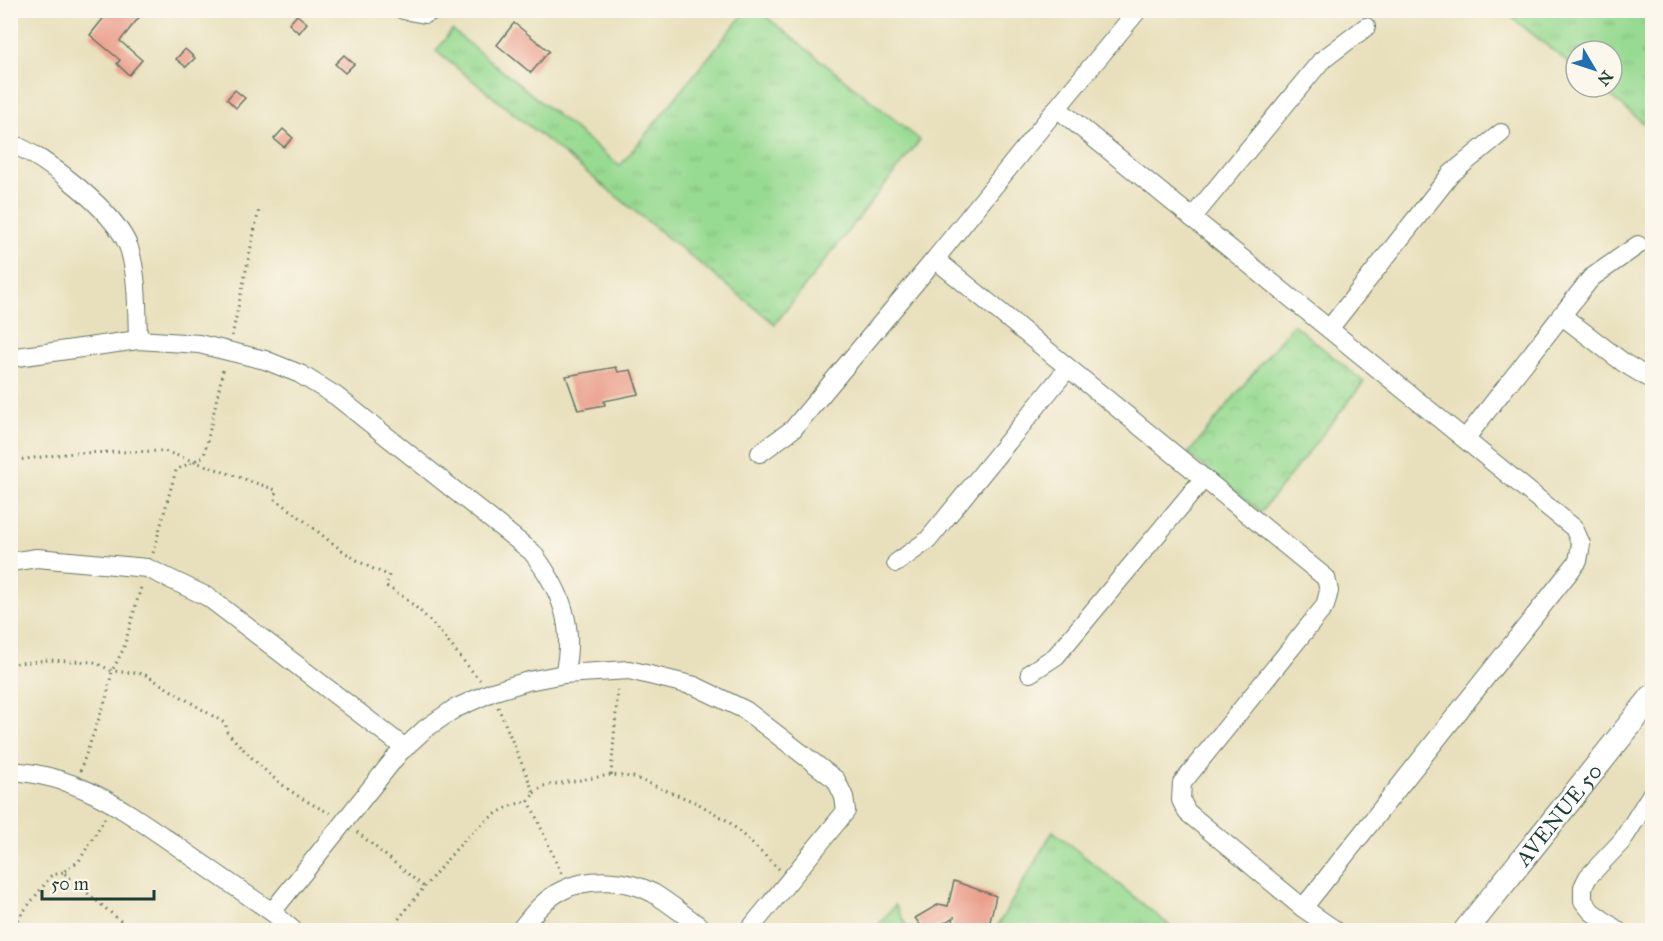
<svg xmlns="http://www.w3.org/2000/svg" width="1663" height="941" viewBox="0 0 1663 941" font-family="'IM FELL Great Primer',serif">
<style>
.grass{fill:url(#grass-tufts);stroke:#5b8c62;stroke-width:1.5}
.park{fill:url(#park-crowns);stroke:#5b8c62;stroke-width:1.5}
.building{fill:#eba08e}
.lines{fill:none;stroke-linecap:round;stroke-linejoin:round}
.street-casing{stroke:#657664;stroke-width:20}
.secondary-casing{stroke:#657664;stroke-width:26}
.path{stroke:#657664;stroke-width:3;stroke-dasharray:1.5 4.5;stroke-linecap:butt}
.street{stroke:#fff;stroke-width:18}
.secondary{stroke:#fff;stroke-width:24}
.labels{text-anchor:middle;stroke-width:5;stroke-linejoin:round;paint-order:stroke}
.street-label{font-size:22px;fill:#1f3d34;stroke:#fbf7ec}
</style>
<defs>
<pattern id="grass-tufts" width="24" height="20" patternUnits="userSpaceOnUse" patternTransform="scale(1.5)"><rect width="24" height="20" fill="#97da91"/><path d="M3 7l-1-3M5 7V3M7 7l1-3M15 17l-1-3M17 17v-4M19 17l1-3" fill="none" stroke="#82bc7e"/></pattern>
<pattern id="park-crowns" width="20" height="18" patternUnits="userSpaceOnUse" patternTransform="scale(1.5)"><rect width="20" height="18" fill="#97da91"/><path d="M2 6a3 3 0 1 1 6 0M12 15a3 3 0 1 1 6 0" fill="none" stroke="#82bc7e"/></pattern>
</defs>
<rect width="100%" height="100%" fill="#fbf7ec"/>
<filter id="ink" filterUnits="userSpaceOnUse"><feTurbulence type="fractalNoise" baseFrequency=".0167" numOctaves="2"/><feDisplacementMap in="SourceGraphic" scale="12" xChannelSelector="R" yChannelSelector="G"/><feConvolveMatrix kernelMatrix="1 2 1 2 8 2 1 2 1" color-interpolation-filters="sRGB"/></filter>
<filter id="wash" filterUnits="userSpaceOnUse"><feTurbulence type="fractalNoise" baseFrequency=".008" numOctaves="4" result="noise"/><feDisplacementMap in="SourceGraphic" scale="24" xChannelSelector="R" yChannelSelector="G"/><feGaussianBlur stdDeviation="1.35" result="paint"/><feColorMatrix in="noise" values="0 0 0 0 0 0 0 0 0 0 0 0 0 0 0 0 0 1.4 0 .05"/><feComposite in="paint" operator="in"/></filter>
<g filter="url(#wash)">
<rect width="100%" height="100%" fill="#e8e0bc"/>
<g class="grass">
<path d="M746,11H759L920,140L775,324L436,51L452,30L620,166Z"/>
<path d="M1504,11H1652V130L1599,87H1612V51H1576V69Z"/>
<path d="M1053,831L1175,930H995Z"/>
<path d="M895,905L909,930H874Z"/>
</g>
<path class="park" d="M1293,324L1364,382L1261,512L1188,454Z"/>
<g id="blocks">
<g class="building">
<path d="M110,10H145L120,41L142,60L129,75L117,64L120,60L90,35Z"/>
<path d="M297,15L307,23L299,33L289,24Z"/>
<path d="M514,23L549,51L531,73L497,45Z"/>
<path d="M185,49L195,58L186,67L176,59Z"/>
<path d="M344,55L354,64L345,73L335,64Z"/>
<path d="M235,90L245,98L236,108L227,99Z"/>
<path d="M283,129L293,138L284,147L274,139Z"/>
<path d="M616,367L618,372L631,370L639,394L604,401L605,405L578,410L566,376Z"/>
<path d="M954,881L996,896L988,930H951L954,917L931,930H924L915,918L939,904L948,906Z"/>
</g>
</g>
</g>
<g filter="url(#ink)">
<use href="#blocks" fill-opacity="0" stroke="#657664" stroke-width="1.5"/>
<g class="lines">
<g class="street-casing">
<g id="street">
<path d="M403,10L425,14L435,10"/>
<path d="M1057,108L1138,10"/>
<path d="M10,143C45,156 117,213 129,248C138,276 137,311 138,340"/>
<path d="M1192,218L1321,61L1366,27"/>
<path d="M1561,315L1624,363L1652,380"/>
<path d="M1329,329L1451,174L1501,133"/>
<path d="M10,358L138,340L199,344L265,360L300,374L336,396L532,552C561,590 576,626 564,674"/>
<path d="M1465,439L1591,278L1638,245"/>
<path d="M760,453L793,429L935,259"/>
<path d="M10,562L37,558L147,568L208,597L405,748"/>
<path d="M896,563L928,540L1068,368"/>
<path d="M1030,673L1056,656L1204,478"/>
<path d="M10,771C78,775 123,809 177,846C208,868 240,890 272,912L293,930"/>
<path d="M1303,908L1578,561L1581,544L1574,528L1057,108L935,259L1326,578L1329,591L1325,606L1182,783L1181,800L1187,812L1303,908L1335,930"/>
<path d="M272,912L399,753L425,729L454,709L492,692L528,681L564,674L629,670L695,686L745,710L836,780L844,797L846,811L749,930"/>
<path d="M520,930C532,915 545,898 563,890C589,877 628,879 653,893C671,904 688,918 705,930"/>
<path d="M1617,930L1592,912L1583,901V887L1588,877L1622,841L1652,793"/>
</g>
</g>
<g class="secondary-casing">
<g id="secondary">
<path id="s1" d="M1466,930L1652,697"/>
</g>
</g>
<g class="path">
<path d="M232,336L259,209"/>
<path d="M10,461L74,453L164,451L276,490L275,499C313,524 345,561 389,575L386,586C429,610 448,645 480,680"/>
<path d="M153,553L176,470L204,456L224,366"/>
<path d="M10,664L48,660L94,662L112,671L144,674L226,724V731C259,766 285,793 330,813"/>
<path d="M498,707L534,793L529,801L561,873"/>
<path d="M80,771L107,696L112,671L123,650L142,584"/>
<path d="M611,775L618,687"/>
<path d="M534,793L543,786L611,775L633,777L697,803L728,821L779,869"/>
<path d="M105,818L79,861L63,872L131,930"/>
<path d="M357,832L424,887L390,930"/>
<path d="M424,887C452,855 484,808 529,801"/>
<path d="M10,929L51,876L63,872"/>
</g>
<use href="#street" class="street"/>
<use href="#secondary" class="secondary"/>
</g>
</g>
<g class="labels">
<g class="street-label">
<text dy="8" stroke="none"><textPath href="#s1" startOffset="148">AVENUE 50</textPath></text>
</g>
</g>
<rect width="1663" height="941" fill="none" stroke="#fbf7ec" stroke-width="36"/>
<g transform="translate(1594 69) rotate(129)"><circle r="28" fill="#fbf7ec" stroke="#a3ada2" stroke-width="1.5"/>
<path d="M0-4.5L10 22L0 15L-10 22Z" fill="#1f6fb2"/>
<text y="-9" font-size="16" font-weight="bold" text-anchor="middle" fill="#1f3d34">N</text>
</g>
<path d="M42 890v9h112v-9" fill="none" stroke="#1f3d34" stroke-width="3"/>
<text x="51" y="890" font-size="18" fill="#1f3d34" stroke="#fbf7ec" stroke-width="4.5" paint-order="stroke">50 m</text>
</svg>
